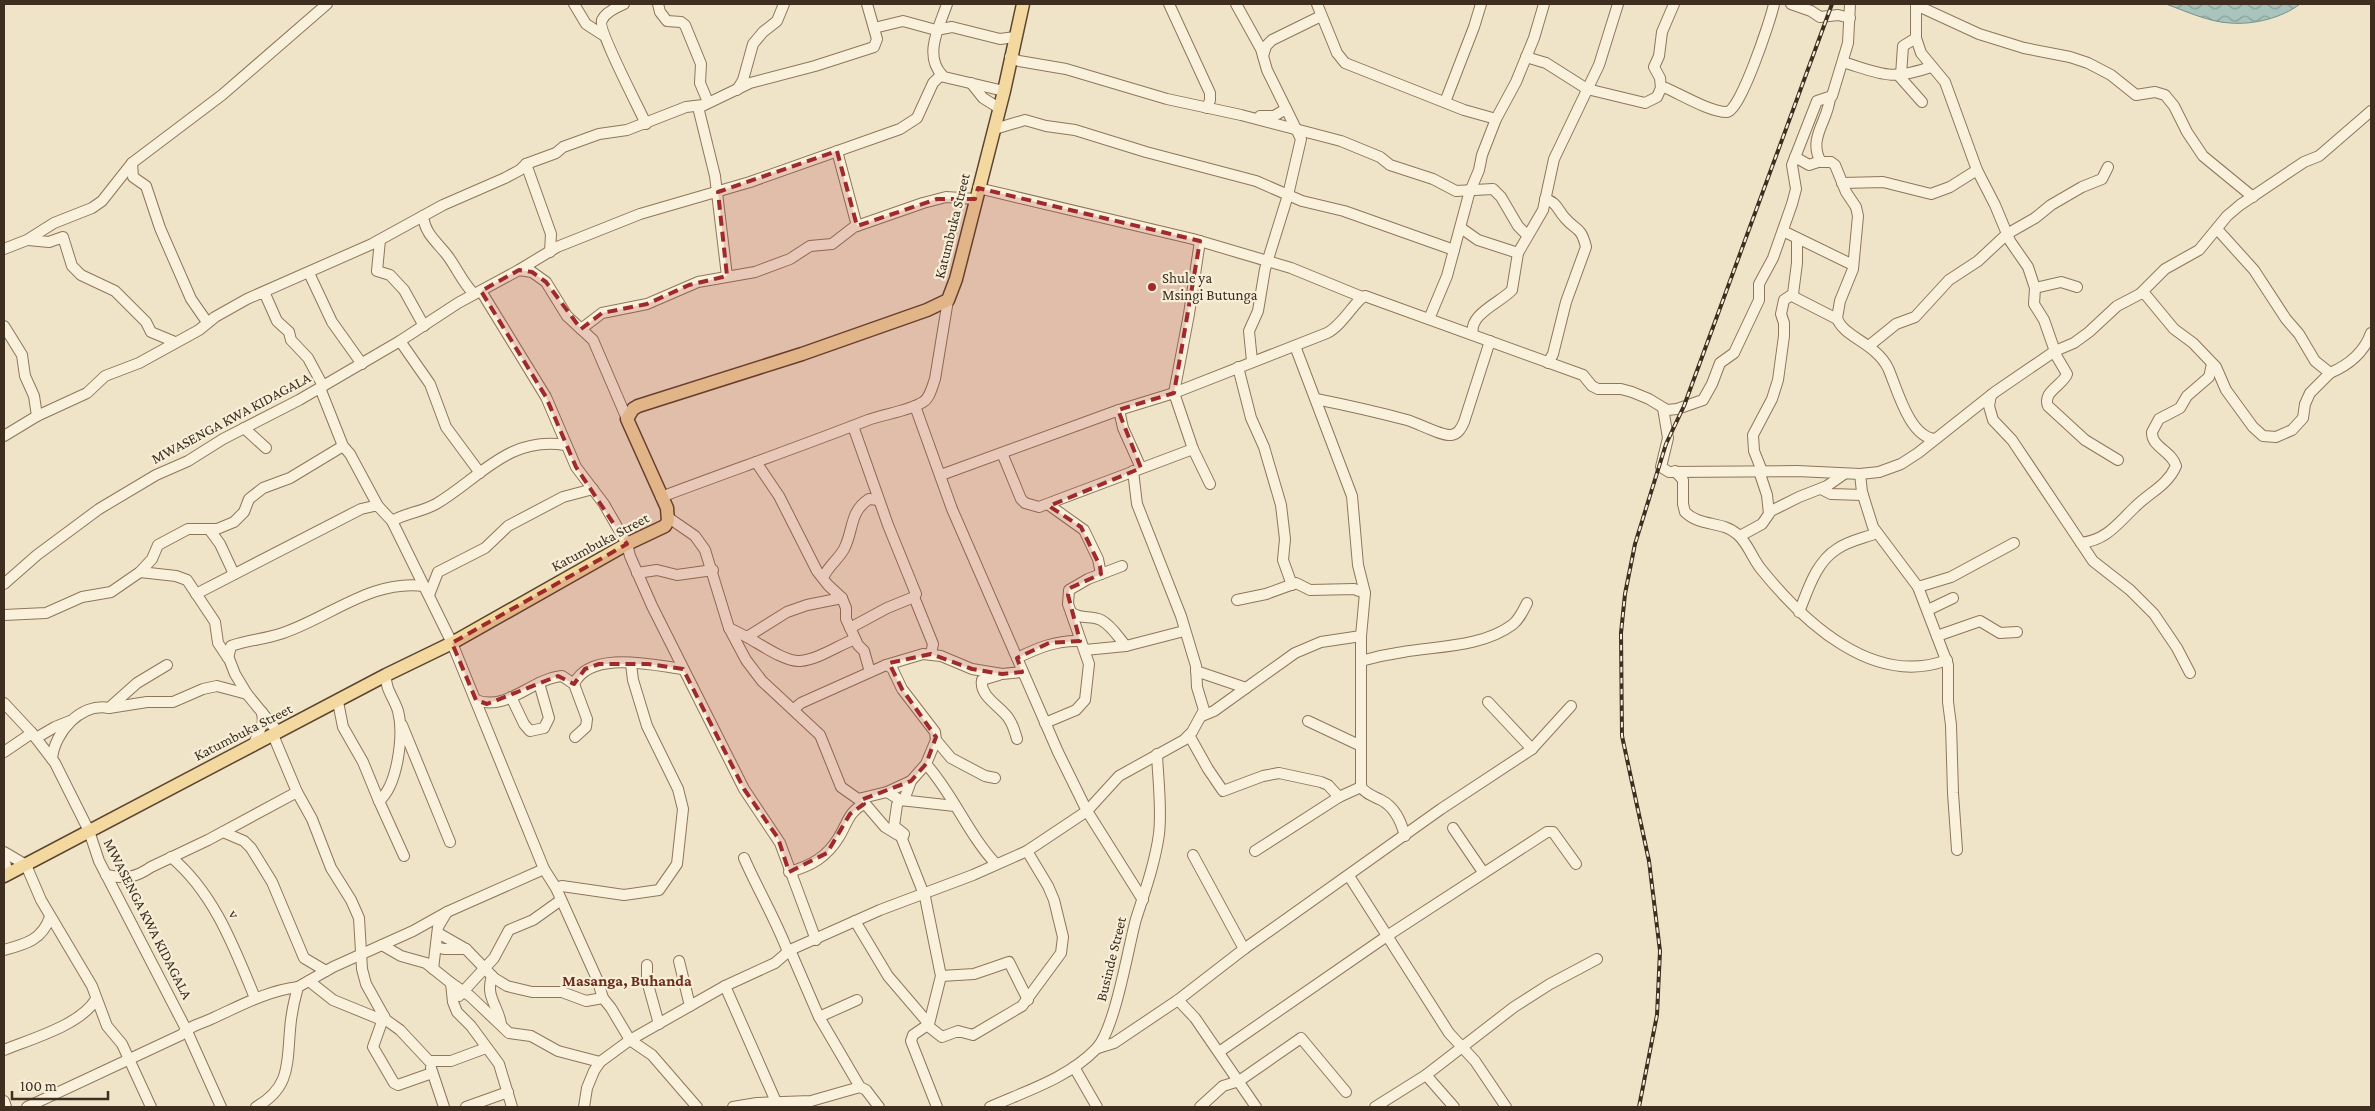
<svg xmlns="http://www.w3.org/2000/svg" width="2375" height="1111" viewBox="0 0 2375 1111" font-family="'Crimson Pro',serif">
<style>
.water{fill:url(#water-waves);stroke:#6f938a}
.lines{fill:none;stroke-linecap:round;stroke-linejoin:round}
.minor-casing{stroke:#8d765c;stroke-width:12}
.major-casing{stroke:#5b4430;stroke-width:15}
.minor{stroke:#faf1dc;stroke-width:10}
.major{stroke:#f3d9a0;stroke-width:12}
.rail-casing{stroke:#3d2e20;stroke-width:4}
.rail{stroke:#f7eed8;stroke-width:2;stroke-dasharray:5.5;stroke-linecap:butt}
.marked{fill:#9e2a2b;fill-opacity:0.2;stroke:#9e2a2b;stroke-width:4;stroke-dasharray:10 6;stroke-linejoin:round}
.poi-dot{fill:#9e2a2b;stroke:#f7eed8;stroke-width:2}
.labels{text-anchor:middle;stroke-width:4.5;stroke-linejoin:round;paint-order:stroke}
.street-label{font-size:15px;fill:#3d2e20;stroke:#f7eed8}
.poi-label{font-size:15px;fill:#3d2e20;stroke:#f7eed8;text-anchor:start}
.neighbourhood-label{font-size:16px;font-weight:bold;fill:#6b2e1e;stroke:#f7eed8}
</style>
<defs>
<pattern id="water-waves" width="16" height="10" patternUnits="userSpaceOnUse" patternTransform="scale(1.25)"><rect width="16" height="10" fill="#a9c4bc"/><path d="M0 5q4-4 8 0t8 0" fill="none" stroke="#8ba098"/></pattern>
</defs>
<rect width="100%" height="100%" fill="#f0e4c8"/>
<path class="water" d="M2166,4H2300C2282,18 2253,25 2230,23C2209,22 2185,11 2166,4Z"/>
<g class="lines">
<g class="minor-casing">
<g id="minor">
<path d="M574,4L586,24L603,35"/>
<path d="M624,4C617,7 605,13 602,20C597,29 640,110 646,124"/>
<path d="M658,4L660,12L667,21L681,22L685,25L701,64L700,83L708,102"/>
<path d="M1169,4L1210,93V100L1207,108"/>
<path d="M1236,4L1261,49L1267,70L1301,139L1288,195L1265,269L1258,311L1249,331L1252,361"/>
<path d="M1317,4L1337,53L1345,63L1464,110L1496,119"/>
<path d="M1791,4L1811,11L1820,17L1838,15L1850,18"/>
<path d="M1916,4V38L1921,53L1945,82L1977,170L1995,205L2010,241L2028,267L2035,288L2034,304L2044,320L2057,357L2067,374C2063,385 2042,392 2048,406L2085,440L2118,460"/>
<path d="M1916,5L1979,34L2024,48L2070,57L2088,63L2111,75L2136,95L2155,92L2165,95L2174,106L2187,132L2203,156L2253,197"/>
<path d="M874,28L903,21L936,30L952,27L1000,39L1015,37"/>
<path d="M1263,56L1266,46L1272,40L1321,16"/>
<path d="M1010,57L1019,61L1066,69L1167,99L1241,115L1341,141L1380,157L1390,165L1433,179L1456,191L1493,189L1501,197L1518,226L1527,235"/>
<path d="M1526,57L1546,63L1587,89L1645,103L1657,97L1661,88L1660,78L1654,67L1659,56L1662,32L1674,4"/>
<path d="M1843,62C1882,74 1890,81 1931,67"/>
<path d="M942,75C923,55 940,25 947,4"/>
<path d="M1901,75L1903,46L1916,38"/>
<path d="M1899,76L1922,102"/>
<path d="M971,83L983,98L999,108"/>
<path d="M1661,88H1666C1682,95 1710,112 1727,112C1740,112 1771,19 1774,4"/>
<path d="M737,90L743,80L753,44L763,32L777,21L784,4"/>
<path d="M1830,97C1829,120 1807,138 1821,162H1831L1835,165L1846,192L1856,207L1858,216L1853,269L1840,301L1837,318C1843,337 1876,343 1888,368C1897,388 1909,437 1935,439"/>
<path d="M1445,102L1474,27L1481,4"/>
<path d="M1260,116H1274L1286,109"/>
<path d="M994,127L998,128L1025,120L1046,126L1075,130L1146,152L1256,181L1302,201L1344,211L1454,250"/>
<path d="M837,151L857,226"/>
<path d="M1795,157L1809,165L1821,161"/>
<path d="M132,163L133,177L146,186L160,228L191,299L207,322"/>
<path d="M526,164L551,234L550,252"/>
<path d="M1842,183L1883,182L1931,194L1950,187L1977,170"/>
<path d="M978,188L1193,239L1291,268L1362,297"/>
<path d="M1545,199C1557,202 1557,209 1565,218C1576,231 1581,226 1586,247L1566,302L1553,354L1548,363"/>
<path d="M423,216C425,234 437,242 447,255C457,268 462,282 474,294"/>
<path d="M1461,228L1478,240L1518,253"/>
<path d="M2217,229L2254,270L2286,319L2299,334L2315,361L2330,373C2349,365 2364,353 2371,333"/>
<path d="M1783,231L1853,265"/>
<path d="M28,240L49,242L63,237L72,266L81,275L115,291L146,322L151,332L175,342"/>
<path d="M380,240L377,271L390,275L404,290L424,326"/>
<path d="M1200,241L1189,314L1174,393L1193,449L1210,484"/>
<path d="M4,249L27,240L54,223L92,208L102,201L132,163L222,95L327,4"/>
<path d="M519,270L557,247L640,214L750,182L900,129L917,118L933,83L940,76L1004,91"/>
<path d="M309,273L332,322L362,364"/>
<path d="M727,276L715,176L699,111L700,107L750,83L815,66L874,47L877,39L867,4"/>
<path d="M2035,288L2061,282L2077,287"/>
<path d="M481,291L546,397L576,467L604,504L627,544L630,556L652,606L744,789L780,843L816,940"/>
<path d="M260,294H265L277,321L289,332L291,340L308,358L323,386"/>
<path d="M2140,294H2145L2174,329L2193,343L2216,367L2226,390L2253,427L2263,436L2276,437L2292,430L2303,418L2305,404L2310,393L2330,373"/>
<path d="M1792,296L1837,319"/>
<path d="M1429,319L1447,276L1469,194L1479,170L1482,155L1496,119L1516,82L1534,38L1544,4"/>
<path d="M4,326L22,355L25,376L34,396L37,416L4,436"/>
<path d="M581,329L602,313L647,304L698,282L755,272L790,259L810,246L832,244L854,227L923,203L946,197L975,199"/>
<path d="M1473,335C1468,314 1500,303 1512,290L1518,253L1543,210L1554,159L1599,65L1618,4"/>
<path d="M400,341L430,384L446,427L480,473"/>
<path d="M1870,345L1896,324L1915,317L1949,280L1978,261L2007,234L2035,218L2051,205L2082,187L2102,179L2108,167"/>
<path d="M1238,367L1251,418L1264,447L1281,505L1285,539L1283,560L1292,585"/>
<path d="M320,388L343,446L350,454L378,506"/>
<path d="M1991,395L1989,406L1993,420L2012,440L2093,561L2130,590L2154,614L2177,648L2190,673"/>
<path d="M1316,399C1346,405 1377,412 1407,420C1418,423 1441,436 1451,435C1458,434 1461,429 1464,422L1490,341"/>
<path d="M915,406L952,509L1058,752L1087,811L1143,900"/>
<path d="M1663,408L1668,438L1661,467L1669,472L1797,471L1860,474L1879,472L1901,464L1918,453L1995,392L2055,351L2074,343L2089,332L2117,306L2140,294L2165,269L2199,250L2227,216L2240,205L2304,162L2319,156L2371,111"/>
<path d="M1119,410L1123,428L1141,468"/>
<path d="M37,416L87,393L105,376L139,363L199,330L215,317L247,299L372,244L443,205L505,178L520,170L526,164L556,153L563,147L599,134L627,130L686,107L703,105"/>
<path d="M244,428L266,448"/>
<path d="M1002,453L1021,499L1025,503L1039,507L1193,449"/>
<path d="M756,462L779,496L817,571L828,585L842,598L846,608V619L858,645L864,651L870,672"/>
<path d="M1675,471L1683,480V504L1685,512C1700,527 1723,521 1737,534C1748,543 1752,558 1761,569C1803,621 1873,688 1947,660"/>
<path d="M1762,471L1754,451L1753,435L1772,399L1778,380L1784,336V323L1781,314L1784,300L1793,294L1797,263V239"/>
<path d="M1860,474L1862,492L1873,527L1918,587L1948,665V702L1951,725L1953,793L1957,850"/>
<path d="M941,475L1119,410L1174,393L1327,333C1343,325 1356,299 1365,296L1583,375L1592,386L1598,389H1621L1632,392L1649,399L1667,410L1677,409L1703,400L1712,384L1720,363L1734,353L1759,300V284L1773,258L1792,204L1796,189L1792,165L1817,101L1832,96L1848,43L1850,4"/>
<path d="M1821,489L1831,494L1863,495"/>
<path d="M661,497C730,471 799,447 868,420C884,414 909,411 923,402C930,398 932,387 935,379L948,300"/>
<path d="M1049,505L1084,530L1098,559L1101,574"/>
<path d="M1769,512L1799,497L1827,486L1844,474"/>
<path d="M669,518L695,536L705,550L729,628L746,660L762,681L820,735L841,787L858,799L887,792L900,800L955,806"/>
<path d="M392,521C405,513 422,512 436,504C480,478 508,436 565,445"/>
<path d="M209,529L220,544L234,574"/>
<path d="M1740,536L1762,524L1769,514L1767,495L1759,471"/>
<path d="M2081,543C2107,540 2118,523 2135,507C2150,492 2167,486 2176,466C2172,451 2151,447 2152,432L2159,419L2180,408L2187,396L2209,377L2212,364"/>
<path d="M140,572L176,576L187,580L215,622L218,643L228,658V656L235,674L247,694L278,732"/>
<path d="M637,573L657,570L677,575L713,570"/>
<path d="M823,578C828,566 838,560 844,549C854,530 849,512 869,499L879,500"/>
<path d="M4,584L37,555L99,509L156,475L188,461L223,439L299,400L400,341L458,303L519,270L532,272L546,282L567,316L593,340L627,419"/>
<path d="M1918,587L1951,577L2014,543"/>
<path d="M196,594L361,509L374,506H378L392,521L452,643L544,869L556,888L597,979L603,998L611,1008L630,1040L652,1055L697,1107"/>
<path d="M429,595L438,572L485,548L508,526L563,497L593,489"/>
<path d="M914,597L933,644L931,654"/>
<path d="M1237,600L1266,594L1296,583L1310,590L1354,589L1365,593"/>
<path d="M1928,610L1953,598"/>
<path d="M1071,612C1080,620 1091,615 1101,620C1112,626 1118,637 1126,646"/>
<path d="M1799,612C1808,590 1816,562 1837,549C1848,541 1864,538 1877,533"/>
<path d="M4,615L46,613L82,597L111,592L140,572L152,559L158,545L188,529H217L234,522L244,512L249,499L263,488L290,478L343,446"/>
<path d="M729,628L747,637L787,612L807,605L842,598"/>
<path d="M850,628L887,608L914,597L916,594L888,525L853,426"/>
<path d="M1937,636L1980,621L2000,633L2017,632"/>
<path d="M747,637C760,644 785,662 800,661C819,659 837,646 855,639"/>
<path d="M1085,650L1126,646L1184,631"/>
<path d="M228,658L231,646C248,640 266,639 283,633C330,617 372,579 424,586"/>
<path d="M1017,658C1038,648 1056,640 1080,641"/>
<path d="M1361,661C1375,657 1389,654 1403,652C1438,646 1482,647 1512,625C1519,620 1523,611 1527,603"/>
<path d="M886,665L892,668L902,689L935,732L936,740L926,764C953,794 968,834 996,864"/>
<path d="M1196,671L1246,688"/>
<path d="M386,675C385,689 394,698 398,711C404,734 398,785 379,801L404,856"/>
<path d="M999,675L982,680C979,697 1002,707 1009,719C1013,725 1015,732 1017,739"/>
<path d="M574,684C590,650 652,665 683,669"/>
<path d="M511,697L524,724L530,731L544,728L549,718L539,683"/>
<path d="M476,700C507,712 531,679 562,676L574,684L587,719L586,727L575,737"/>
<path d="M338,702L343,727L363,762L379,801"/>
<path d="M1488,702L1532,749"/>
<path d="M4,703L32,733L55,763L89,831L99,861L186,1029L221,1107"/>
<path d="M109,708L147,702H173L203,689L217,686L247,694"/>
<path d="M794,709L801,703L886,665L923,654L941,656L972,669L1002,674L1022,672"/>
<path d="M1202,716L1214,711L1295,653L1321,642L1361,636"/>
<path d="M1308,721L1359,745"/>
<path d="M1045,723L1076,710L1085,700L1089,664L1068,604L1069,590L1088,579L1122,566"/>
<path d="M402,725L450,842"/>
<path d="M273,735L297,792L312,819L331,868L351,900L359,918L362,969L366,984L386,1020L400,1030L429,1061H451L486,1048"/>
<path d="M1189,735L1208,769L1223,791L1263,776L1279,773L1321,782L1328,785L1339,797"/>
<path d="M36,738L55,727L70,721"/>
<path d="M936,740L951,758L985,776L995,778"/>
<path d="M253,746L263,722L262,712"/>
<path d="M4,752L32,733"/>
<path d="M52,759C54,733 81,702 109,708L137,683L167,665"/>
<path d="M1361,787C1366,794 1373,796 1381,800C1395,807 1401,821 1405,836"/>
<path d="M887,792L911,781"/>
<path d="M861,799L885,827L898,835"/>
<path d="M900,800L897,805L894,826L904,834L902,839L925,897L941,976L929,1024L913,1035L911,1041L937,1107"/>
<path d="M904,800L911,781L926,764"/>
<path d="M1453,828L1483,872"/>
<path d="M223,832L244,841L251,848L272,882L304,958L326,971"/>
<path d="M1255,851L1339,797L1361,787V636L1365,593L1358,565L1352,496L1295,346"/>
<path d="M4,852L26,865L41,900L92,986L107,1026L122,1044L151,1107"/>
<path d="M1193,855L1244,949"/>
<path d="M171,857C214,893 234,947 255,998"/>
<path d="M744,858C758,890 776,920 788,952"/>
<path d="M4,859L8,873"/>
<path d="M789,872C811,866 827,857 839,837C847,824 849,811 864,804"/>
<path d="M106,875C126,879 135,878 151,867L208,840L297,792"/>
<path d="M1349,876L1449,1033L1475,1061L1506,1107"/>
<path d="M556,888L562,886L624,895L659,890L677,864L683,809L678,789L647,726L633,680L631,664"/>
<path d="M855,921L888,976L929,1024"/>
<path d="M438,933L466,949L494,978L507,986L532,992H562L586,1001L603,998"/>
<path d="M382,945L401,956L426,963L451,983L453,1002L457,1012L471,1026L499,1064L512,1107"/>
<path d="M436,947L444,949H466"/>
<path d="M4,950C26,944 42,940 50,917"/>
<path d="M790,950L819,1017L860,1087L866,1090L879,1107"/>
<path d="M679,961L690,1006"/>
<path d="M647,965V981L659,1024"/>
<path d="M433,969L438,927L447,912"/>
<path d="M492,976C485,997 498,1005 501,1024"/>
<path d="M941,976L974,974L1009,962L1028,1000"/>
<path d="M309,981L333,1000L382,1020"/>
<path d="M451,983L470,996L509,1033L531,1036L558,1051L600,1062"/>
<path d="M725,986L777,1104"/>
<path d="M459,996L494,958L509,930L533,920L561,900"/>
<path d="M1178,1000L1195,1018L1256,1107"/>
<path d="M384,1016L373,1047L394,1083L398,1085L432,1073"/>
<path d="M819,1017L857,1000"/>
<path d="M928,1026L942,1037L958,1031L973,1035L1022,1006L1061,953L1063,937L1054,900L1048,886L1027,851"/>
<path d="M1098,1048L1114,1043L1178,1000L1244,949L1441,809L1532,749L1571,706"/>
<path d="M4,1050C31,1039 81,1025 96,999"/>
<path d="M1219,1052L1387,936L1547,832H1553L1576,864"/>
<path d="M1074,1067L1097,1107"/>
<path d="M431,1068L444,1107"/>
<path d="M1426,1075L1454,1107"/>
<path d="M4,1101L6,1107"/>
<path d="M27,1107L181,1035C189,1026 200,1024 211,1019C240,1006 266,991 298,987"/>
<path d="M256,1107C290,1088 287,1065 290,1030C291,1015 294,1001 298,987L333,967L413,931L447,912L544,869"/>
<path d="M466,1107L508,1092"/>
<path d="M584,1107L587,1088L594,1071L600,1062L630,1040L725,986L775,963L790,950L880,910L973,875L1027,851L1087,811L1119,776L1184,740L1192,732L1204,710L1197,687L1196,666L1181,616L1137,504L1133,471"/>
<path d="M733,1107L757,1103L811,1101L860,1087"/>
<path d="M990,1107C1026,1091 1068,1078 1096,1049C1115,1030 1128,948 1136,919C1145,891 1155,863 1159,834C1162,808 1158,780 1157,754"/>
<path d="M1200,1107L1223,1086L1239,1081L1301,1038L1346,1092"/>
<path d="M1375,1107L1426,1075L1514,1007L1550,984L1597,959"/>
</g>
</g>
<g class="major-casing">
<path id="major" d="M4,876L386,675L452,643L627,544L665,526L668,521L667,508L627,419L633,409L638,406L802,354L927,310L948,300L956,279L1004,91L1023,4"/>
</g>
<use href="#minor" class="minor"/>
<use href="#major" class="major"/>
<g class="rail-casing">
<path id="rail" d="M1639,1107L1657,1015L1660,951L1649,861L1622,736L1621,633L1625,594L1635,544L1666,444L1684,406L1832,4"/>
</g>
<use href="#rail" class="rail"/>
</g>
<path class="marked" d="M837,151L857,226L937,199H975L978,188L1200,241L1174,393L1118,410L1141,468L1049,506L1081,527L1100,566L1101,574L1070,588L1068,595L1080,641L1049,643L1017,658L1022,672L1002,674L972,669L931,654L889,663L902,689L936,737L926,764L911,781L861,800L864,804L850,814L827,853L789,872L778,838L744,789L683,669L648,664H599L585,669L574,684L558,676L487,704L476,700L452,643L627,544L576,467L546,397L481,291L519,270L532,272L546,282L581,329L602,313L647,304L689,285L727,276L718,192Z"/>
<circle class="poi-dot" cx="1152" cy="287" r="5"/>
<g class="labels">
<g class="street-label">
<text transform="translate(952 226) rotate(-76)" y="5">Katumbuka Street</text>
<text transform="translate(231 418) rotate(-28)" y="5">MWASENGA KWA KIDAGALA</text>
<text transform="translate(600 542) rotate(-28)" y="5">Katumbuka Street</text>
<text transform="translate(243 732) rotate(-27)" y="5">Katumbuka Street</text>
<text transform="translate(234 914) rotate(58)" y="5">v</text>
<text transform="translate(148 919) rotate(63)" y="5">MWASENGA KWA KIDAGALA</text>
<text transform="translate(1111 959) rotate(-76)" y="5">Businde Street</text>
</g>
<g class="poi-label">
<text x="1162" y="283">Shule ya<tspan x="1162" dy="17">Msingi Butunga</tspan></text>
</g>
<g class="neighbourhood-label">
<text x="627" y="986">Masanga, Buhanda</text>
</g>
</g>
<rect width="2375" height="1111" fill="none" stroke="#3d2e20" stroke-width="10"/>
<path d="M12 1091v8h96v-8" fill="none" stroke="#3d2e20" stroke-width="2.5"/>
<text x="20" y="1091" font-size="15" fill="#3d2e20" stroke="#f7eed8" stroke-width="4" paint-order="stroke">100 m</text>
</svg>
